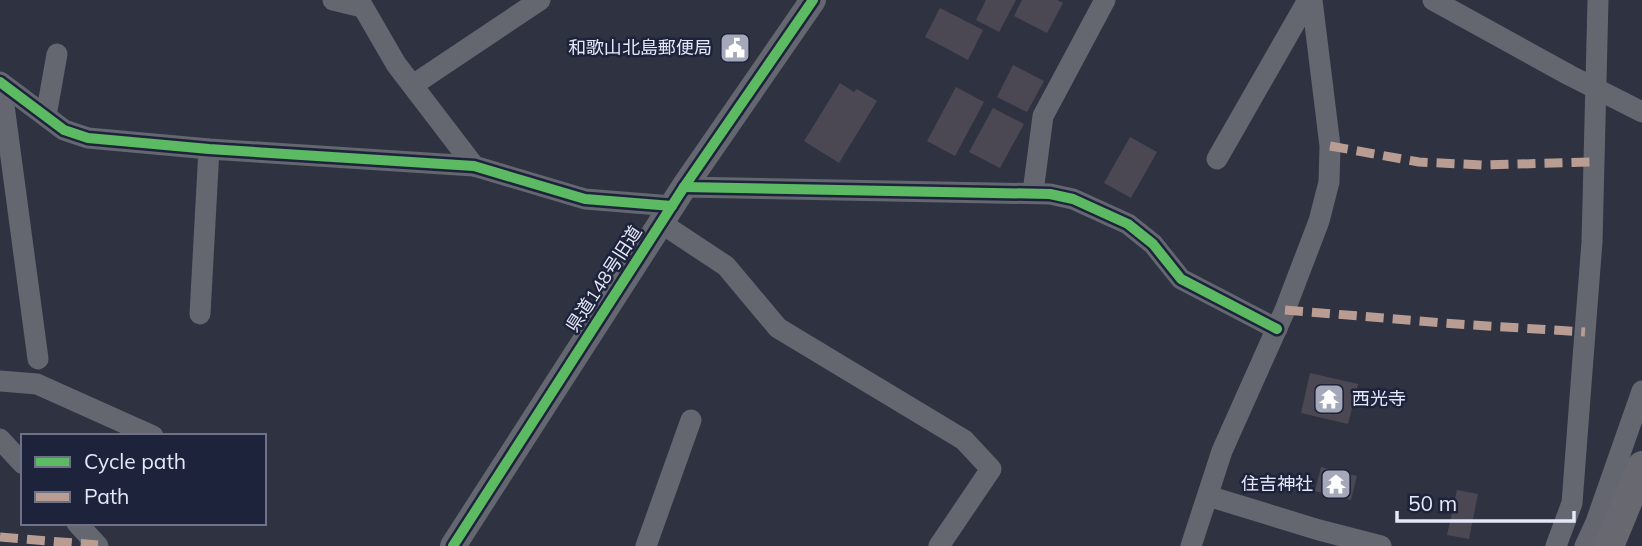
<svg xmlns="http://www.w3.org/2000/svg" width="1642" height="546" viewBox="0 0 1642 546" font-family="Mulish,'Noto Sans JP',sans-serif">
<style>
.building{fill:#4c4853}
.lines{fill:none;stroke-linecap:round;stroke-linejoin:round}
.minor{stroke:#646670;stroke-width:21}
.tertiary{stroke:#646670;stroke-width:26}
.secondary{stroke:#686870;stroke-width:30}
.quiet{stroke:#b99d93;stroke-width:9;stroke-dasharray:18 9;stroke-linecap:butt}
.cycleway-casing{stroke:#1e233c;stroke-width:15}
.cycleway{stroke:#5cba63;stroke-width:10}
.labels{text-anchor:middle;stroke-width:5;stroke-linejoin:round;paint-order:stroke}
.poi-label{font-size:18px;fill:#e4e8f9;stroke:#1e233c;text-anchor:end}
.street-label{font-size:18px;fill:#e4e8f9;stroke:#1e233c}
</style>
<rect width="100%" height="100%" fill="#2f3240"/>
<g class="building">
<path d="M986,0H1016L999,32L976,20Z"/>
<path d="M1022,0H1057L1063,3L1047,33L1014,16Z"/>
<path d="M940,8L983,30L968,60L925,37Z"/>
<path d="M1013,65L1044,81L1027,112L997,97Z"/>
<path d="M840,83L854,92L857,89L877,101L839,163L804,141Z"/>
<path d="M956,87L984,102L955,156L927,141Z"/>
<path d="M993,108L1024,124L1000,168L969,152Z"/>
<path d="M1130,137L1157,152L1131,198L1104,183Z"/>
<path d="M1310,373L1358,384L1348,424L1301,413Z"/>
<path d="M1321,467L1357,476L1351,500L1315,491Z"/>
<path d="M1457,490L1478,494L1469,539L1447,535Z"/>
</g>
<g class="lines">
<g class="minor">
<path d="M333,0L362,7"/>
<path d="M359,0L396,64L474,166"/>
<path d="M1433,0L1569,75L1642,112"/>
<path d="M0,82L64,130L88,138L209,149L474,166L585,199L672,206"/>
<path d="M1,83L38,359"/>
<path d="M413,85L540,0"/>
<path d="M46,116L57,54"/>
<path d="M1217,159L1308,0"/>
<path d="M684,187L1050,194L1073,199L1128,224L1153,244L1181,279L1277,329"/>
<path d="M1033,192L1043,116L1105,0"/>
<path d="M661,223L726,266L778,328L964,440L991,469L939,546"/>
<path d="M200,314L209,149"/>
<path d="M0,381L37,384L153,436"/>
<path d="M0,439L23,464"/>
<path d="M1208,496L1319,530L1381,546"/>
<path d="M77,523L98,546"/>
<path d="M646,546L691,420"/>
<path d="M1191,546L1222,451L1285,310L1319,221L1329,182L1330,146L1312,0"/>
<path d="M1556,546L1572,503L1585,332L1592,242L1598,0"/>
<path d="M1585,546L1596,522L1642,391"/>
</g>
<path class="tertiary" d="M453,546L684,187L813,0"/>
<path class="secondary" d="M1609,546L1642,466"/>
<g class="quiet">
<path d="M1330,146L1419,162L1483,165L1593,162"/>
<path d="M1285,310L1457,324L1585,332"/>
<path d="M0,537L98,545"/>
</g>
<g class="cycleway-casing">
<g id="cycleway">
<path d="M0,82L64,130L88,138L209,149L474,166L585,199L672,206"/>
<path d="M684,187L1050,194L1073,199L1128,224L1153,244L1181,279L1277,329"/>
<path d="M453,546L684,187L813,0"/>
</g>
</g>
<use href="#cycleway" class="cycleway"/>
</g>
<defs>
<g id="civic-square" transform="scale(1.575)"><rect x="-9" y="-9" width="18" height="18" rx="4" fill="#a5a8b8" stroke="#1e233c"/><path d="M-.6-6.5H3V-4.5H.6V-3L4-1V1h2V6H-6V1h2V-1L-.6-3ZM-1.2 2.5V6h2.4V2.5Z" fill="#fff"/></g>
<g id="temple-square" transform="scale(1.575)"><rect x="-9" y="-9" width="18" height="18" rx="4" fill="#a5a8b8" stroke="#1e233c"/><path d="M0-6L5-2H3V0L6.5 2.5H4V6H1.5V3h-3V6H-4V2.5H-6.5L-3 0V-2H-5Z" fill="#fff"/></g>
</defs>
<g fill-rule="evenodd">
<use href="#civic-square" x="735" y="48"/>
<use href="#temple-square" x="1329" y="399"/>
<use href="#temple-square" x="1336" y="484"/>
</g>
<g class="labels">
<g class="poi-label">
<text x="712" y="54">和歌山北島郵便局</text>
<text x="1352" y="405" text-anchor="start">西光寺</text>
<text x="1313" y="490">住吉神社</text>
</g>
<g class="street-label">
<text transform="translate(604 279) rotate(-57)" y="6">県道148号旧道</text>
</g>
</g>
<rect x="21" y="434" width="245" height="91" fill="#1e233c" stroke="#6d7288" stroke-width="2"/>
<rect x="35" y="457" width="35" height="10" fill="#5cba63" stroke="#6d7288" stroke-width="2"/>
<text x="84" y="469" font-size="21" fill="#e4e8f9">Cycle path</text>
<rect x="35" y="492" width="35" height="10" fill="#b99d93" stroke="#6d7288" stroke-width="2"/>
<text x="84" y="504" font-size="21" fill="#e4e8f9">Path</text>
<path d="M1397 511v10h177v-10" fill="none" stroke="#e4e8f9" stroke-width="3.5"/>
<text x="1408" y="511" font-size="21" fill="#e4e8f9" stroke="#1e233c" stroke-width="5" paint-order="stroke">50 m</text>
</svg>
